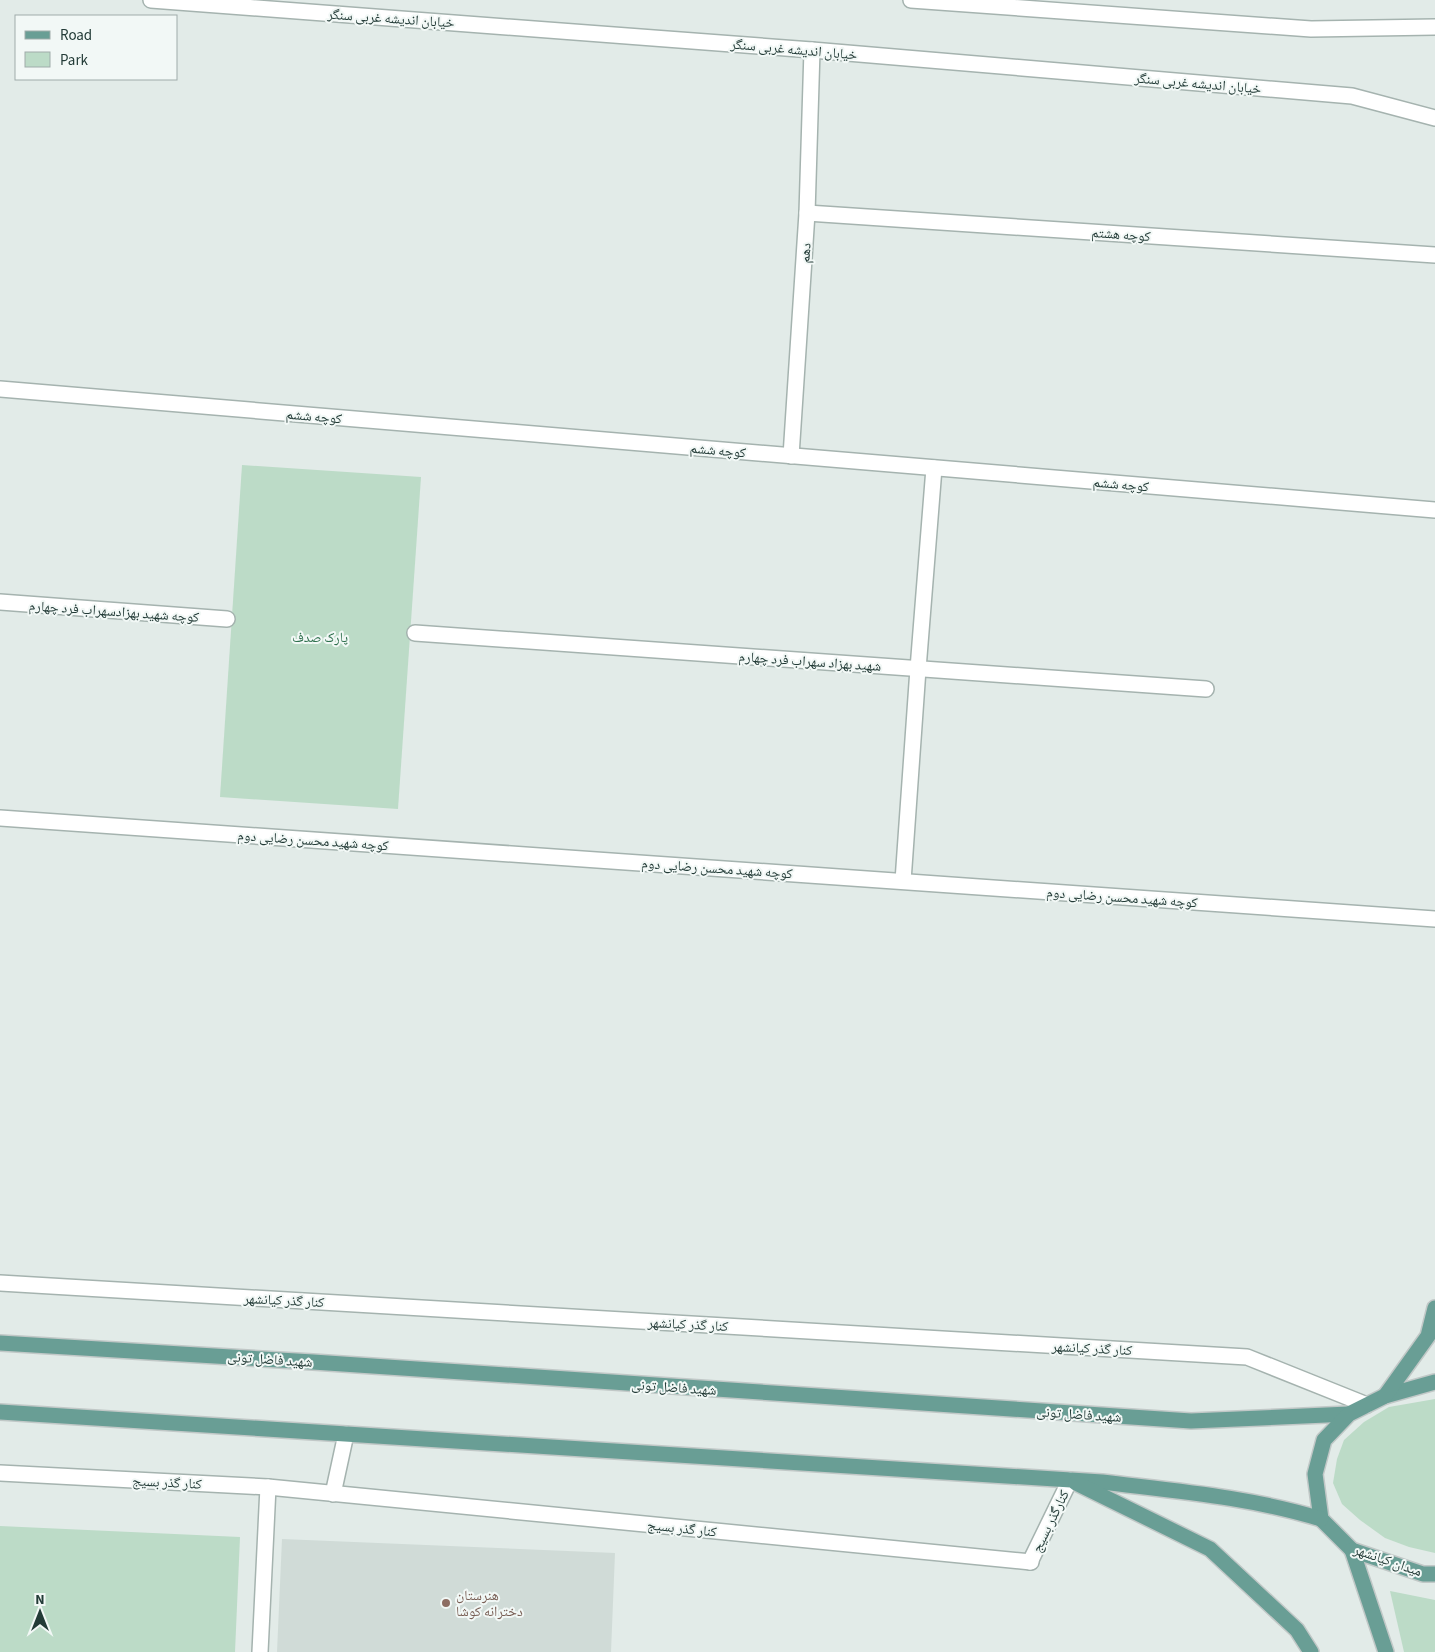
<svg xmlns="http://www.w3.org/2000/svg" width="1435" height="1652" viewBox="0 0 1435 1652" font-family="'Source Sans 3','Noto Naskh Arabic',sans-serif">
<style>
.built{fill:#d0dbd7}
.green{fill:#bcdbc7}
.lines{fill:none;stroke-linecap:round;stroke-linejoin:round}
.minor-casing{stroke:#a5b3af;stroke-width:18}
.major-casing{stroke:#c1c8c7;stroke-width:18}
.minor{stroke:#fff;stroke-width:15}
.major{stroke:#699e95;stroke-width:15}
.education-dot{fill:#8d6e63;stroke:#f2f8f6;stroke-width:2}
.labels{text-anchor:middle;stroke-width:4;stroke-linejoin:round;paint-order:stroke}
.street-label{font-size:14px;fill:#233b37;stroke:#f2f8f6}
.park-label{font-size:14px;fill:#2f704e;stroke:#f2f8f6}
.education-label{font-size:14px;fill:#785e54;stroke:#f2f8f6;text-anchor:start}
</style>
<rect width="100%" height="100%" fill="#e2ebe8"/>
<path class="built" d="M282,1539L615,1553L611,1652H277Z"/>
<g class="green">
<path d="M242,465L421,477L398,809L220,797Z"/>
<path d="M1435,1399V1553L1409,1547L1385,1538L1360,1520L1342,1504L1333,1483L1337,1459L1344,1440L1364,1422L1389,1407Z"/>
<path d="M0,1526L240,1537L235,1652H0Z"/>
<path d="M1390,1591L1435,1600V1652H1404Z"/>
</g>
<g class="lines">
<g class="minor-casing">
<g id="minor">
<path d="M151,0L812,50L1352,96L1435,118"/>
<path d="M911,0L1311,29L1435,27"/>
<path d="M807,213L1435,255"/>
<path d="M0,389L1435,510"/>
<path d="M791,456L807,213L812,50"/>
<path d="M0,602L227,619"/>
<path d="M415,633L1206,689"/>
<path d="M0,818L1435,919"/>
<path d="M903,881L918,669L934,468"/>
<path d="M0,1283L1247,1357L1367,1405"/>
<path d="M0,1473L268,1487L1031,1562"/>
<path d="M333,1494L346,1434"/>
<path d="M1030,1562L1070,1480"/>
<path d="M260,1652L268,1487"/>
</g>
</g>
<g class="major-casing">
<g id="major">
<path d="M0,1343L313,1362L1191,1421L1349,1414"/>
<path d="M1435,1382L1385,1396L1349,1414L1324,1440L1315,1474L1321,1519L1352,1550L1423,1574H1435"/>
<path d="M1385,1396L1428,1336L1435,1308"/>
<path d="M0,1412L1102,1482C1175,1491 1250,1497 1321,1519"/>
<path d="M1076,1483L1210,1549L1297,1630L1311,1652"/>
<path d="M1352,1550L1386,1652"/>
</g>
</g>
<use href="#minor" class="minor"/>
<use href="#major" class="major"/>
</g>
<circle class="education-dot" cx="446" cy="1603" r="5"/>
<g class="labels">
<g class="street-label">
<text transform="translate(391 18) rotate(4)" y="5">خیابان اندیشه غربی سنگر</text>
<text transform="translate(794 49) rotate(5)" y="5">خیابان اندیشه غربی سنگر</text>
<text transform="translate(1198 83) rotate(5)" y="5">خیابان اندیشه غربی سنگر</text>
<text transform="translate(1121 234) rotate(4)" y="5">کوچه هشتم</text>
<text transform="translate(805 253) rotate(-86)" y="5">دهم</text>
<text transform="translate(314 416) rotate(5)" y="5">کوچه ششم</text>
<text transform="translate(718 450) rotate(5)" y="5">کوچه ششم</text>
<text transform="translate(1121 484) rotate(5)" y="5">کوچه ششم</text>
<text transform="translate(114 611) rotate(4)" y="5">کوچه شهید بهزادسهراب فرد چهارم</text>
<text transform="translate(810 661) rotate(4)" y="5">شهید بهزاد سهراب فرد چهارم</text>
<text transform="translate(313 840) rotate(4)" y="5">کوچه شهید محسن رضایی دوم</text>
<text transform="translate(717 868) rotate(4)" y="5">کوچه شهید محسن رضایی دوم</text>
<text transform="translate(1122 897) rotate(4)" y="5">کوچه شهید محسن رضایی دوم</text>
<text transform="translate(284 1300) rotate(3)" y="5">کنار گذر کیانشهر</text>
<text transform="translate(688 1324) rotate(3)" y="5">کنار گذر کیانشهر</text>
<text transform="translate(1092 1348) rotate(3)" y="5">کنار گذر کیانشهر</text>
<text transform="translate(270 1359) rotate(4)" y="5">شهید فاضل تونی</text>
<text transform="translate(674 1387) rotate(4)" y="5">شهید فاضل تونی</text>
<text transform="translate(1079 1414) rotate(4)" y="5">شهید فاضل تونی</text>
<text transform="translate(167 1482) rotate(3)" y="5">کنار گذر بسیج</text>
<text transform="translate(1050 1521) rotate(-64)" y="5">کنارگذر بسیج</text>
<text transform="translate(682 1528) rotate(6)" y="5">کنار گذر بسیج</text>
<text transform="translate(1388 1560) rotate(19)" y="5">میدان کیانشهر</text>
</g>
<g class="park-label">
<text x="320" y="642">پارک صدف</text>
</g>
<g class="education-label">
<text x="456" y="1600">هنرستان<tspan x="456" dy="16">دخترانه کوشا</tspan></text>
</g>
</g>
<rect x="15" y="15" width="162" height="65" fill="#f2f8f6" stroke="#9facaa"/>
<rect x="25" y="31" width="25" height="8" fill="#699e95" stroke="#9facaa"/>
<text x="60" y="40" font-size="15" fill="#233b37">Road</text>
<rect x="25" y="52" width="25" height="15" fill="#bcdbc7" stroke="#9facaa"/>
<text x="60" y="65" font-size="15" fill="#233b37">Park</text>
<g transform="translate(40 1612)" stroke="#f2f8f6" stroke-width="4" paint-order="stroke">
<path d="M0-4L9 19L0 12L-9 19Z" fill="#233b37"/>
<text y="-8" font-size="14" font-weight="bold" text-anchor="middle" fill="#233b37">N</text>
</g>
</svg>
